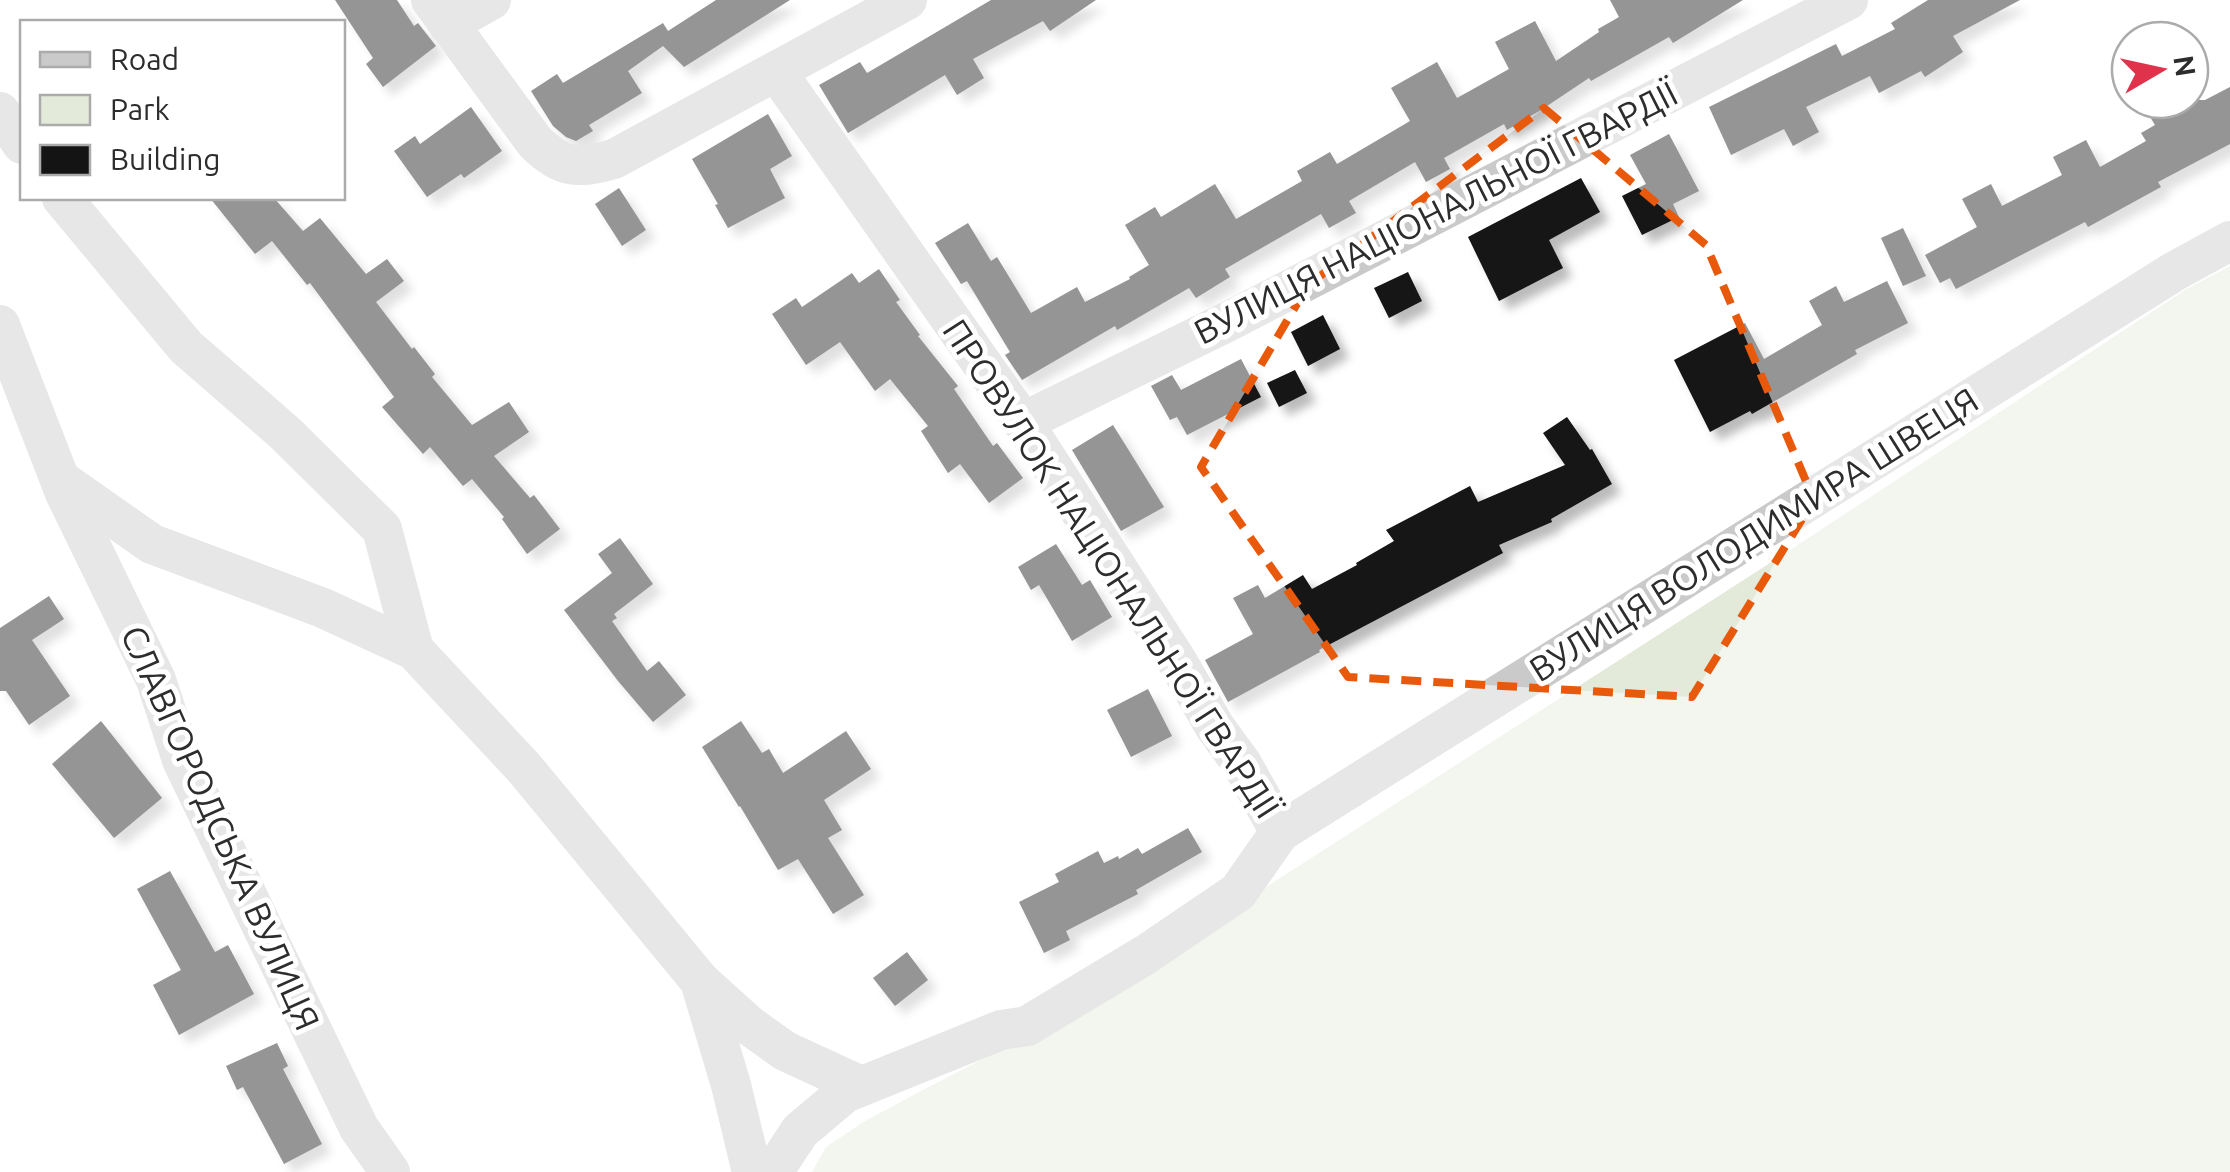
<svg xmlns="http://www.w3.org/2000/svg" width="2230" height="1172" viewBox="0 0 2230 1172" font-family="Ubuntu,sans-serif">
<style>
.green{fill:#e4eada}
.building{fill:#141414;filter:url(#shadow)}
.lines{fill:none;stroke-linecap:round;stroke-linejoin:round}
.minor{stroke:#cacaca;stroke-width:40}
.marked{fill:none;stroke:#e8590c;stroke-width:8;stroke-dasharray:20 12;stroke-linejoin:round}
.labels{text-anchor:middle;stroke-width:10;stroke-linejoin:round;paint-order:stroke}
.street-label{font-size:35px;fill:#2d2d2d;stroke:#fff}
</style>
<defs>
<filter id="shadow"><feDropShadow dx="9" dy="9" stdDeviation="5" flood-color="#0004"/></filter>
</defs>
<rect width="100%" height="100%" fill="#fff"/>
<path class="green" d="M2230,266V1172H812L826,1147L865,1121L921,1091L1064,1017L1784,554L2185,290Z"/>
<g class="building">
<path d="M335,0H397L414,26L418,23L436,46L383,87L366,64L373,58Z"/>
<path d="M716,0H790L684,67L663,46L628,71L642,93L589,125L593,131L576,141L566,137L553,126L531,91L557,74L563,83L663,23L668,31Z"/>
<path d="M991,0H1096L1050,31L1043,21L973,59L984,78L957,95L945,75L848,133L819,85L860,62L867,73Z"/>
<path d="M1610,0H1743L1673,43L1669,37L1591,81L1589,78L1541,110L1507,130L1504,124L1444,158L1450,169L1426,182L1415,162L1349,201L1356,213L1329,228L1321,214L1225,269L1230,277L1196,298L1189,288L1117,330L1115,326L1022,380L1005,355L1010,352L967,281L961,284L935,243L968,223L991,261L997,257L1031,313L1077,287L1085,302L1130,279L1129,277L1149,265L1125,225L1155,207L1161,217L1215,184L1236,219L1302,181L1297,171L1330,152L1337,164L1410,121L1391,88L1437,62L1457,98L1509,69L1495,42L1535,21L1556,61L1599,32L1598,29L1619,17Z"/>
<path d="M1928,0H2020L1953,36L1963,52L1925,77L1921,71L1879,93L1870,76L1806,107L1819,132L1793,146L1784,129L1731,155L1709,107L1836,44L1842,56L1895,29L1891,23Z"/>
<path d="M2230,87V144L2158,182L2161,187L2088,227L2085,222L1956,289L1950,278L1940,283L1925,255L1977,227L1962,199L1991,184L2002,206L2062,175L2053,157L2086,140L2100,167L2146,141L2141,133L2155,125L2140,100H2205Z"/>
<path d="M471,107L502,151L464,178L461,174L427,197L394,151L415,136L420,144Z"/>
<path d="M768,114L792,156L770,169L785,198L728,228L715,205L718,204L692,159Z"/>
<path d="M1669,134L1699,191L1673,204L1679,217L1642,235L1622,196L1646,184L1630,155Z"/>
<path d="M1581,178L1600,212L1549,240L1563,268L1499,301L1468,237Z"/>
<path d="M619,188L646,230L622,246L595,204Z"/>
<path d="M210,198H274L303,231L320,218L366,274L387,259L404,281L376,302L412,349L414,347L435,374L432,377L472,425L509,402L529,432L494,456L530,498L534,495L560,529L527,554L502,519L504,517L472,479L463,486L430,447L423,454L382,407L394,397L310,283L307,285L272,241L255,254Z"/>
<path d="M1903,228L1926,276L1903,286L1881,238Z"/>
<path d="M879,269L900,300L896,302L920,335L918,336L958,386L954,389L993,446L997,443L1023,478L989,503L960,464L948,473L921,431L928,426L890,379L875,391L840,342L806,365L772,314L796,298L802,307L852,273L859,283Z"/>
<path d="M1408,272L1422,301L1389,318L1374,288Z"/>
<path d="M1887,281L1908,323L1855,350L1857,354L1752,414L1750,411L1710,432L1674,360L1745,323L1764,359L1822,325L1809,301L1836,286L1844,302Z"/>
<path d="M1323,315L1340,349L1308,366L1291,332Z"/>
<path d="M1241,359L1261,397L1187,435L1177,417L1170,420L1151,386L1172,375L1181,390Z"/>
<path d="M1295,370L1307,393L1279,407L1267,383Z"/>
<path d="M1567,417L1590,450L1592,449L1612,484L1551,519L1552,522L1499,545L1503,553L1319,650L1320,652L1228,702L1205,660L1253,634L1233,598L1258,585L1265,598L1303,575L1312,589L1357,565L1356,563L1394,541L1386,530L1470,486L1478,502L1565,465L1543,433Z"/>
<path d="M1113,425L1164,507L1121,531L1072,450Z"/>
<path d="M620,538L653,584L614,614L617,618L612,621L647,671L659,661L686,695L653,722L618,681L564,610L612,573L598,554Z"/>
<path d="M1056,544L1082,585L1090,580L1112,617L1072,641L1039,585L1031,590L1018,567Z"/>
<path d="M49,596L64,619L32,640L70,696L29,725L6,691H0V628Z"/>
<path d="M1148,689L1172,736L1131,757L1107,710Z"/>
<path d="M101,721L162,798L114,838L52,764Z"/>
<path d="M741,721L762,753L769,749L783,773L846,731L871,769L824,800L842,830L828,838L864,895L833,914L798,859L778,870L740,806L739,807L702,747Z"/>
<path d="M1188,828L1202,852L1136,890L1138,894L1066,931L1070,940L1044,953L1019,902L1059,882L1055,874L1098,851L1104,863L1118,856L1119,859L1138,848L1142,854Z"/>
<path d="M170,871L215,952L228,945L254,994L179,1035L153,985L181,970L137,889Z"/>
<path d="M907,952L928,980L895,1006L873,978Z"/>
<path d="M277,1043L288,1066L283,1069L322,1144L284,1164L243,1087L237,1090L226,1066Z"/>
</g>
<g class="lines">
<g class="minor">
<path d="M431,0L535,142C562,169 578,169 614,159L907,0"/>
<path d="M448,24L491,0"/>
<path d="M776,71L1023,422L1177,661L1215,727L1242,764L1280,832L1238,892L1145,955L1027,1026L1001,1030L845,1093L800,1131L777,1166L776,1172"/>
<path d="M0,112L22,144"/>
<path d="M62,198L186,347L285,433L382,529L414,650L525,769L700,981L731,1085L752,1172"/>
<path d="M0,325L65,493L156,680L182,760L359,1128L390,1172"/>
<path d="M1023,422L1229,321L1848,0"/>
<path d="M62,481L152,544L323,608L414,650"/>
<path d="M1280,832L2175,271L2230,241"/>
<path d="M700,981L750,1026L785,1051L861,1086"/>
</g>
</g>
<path d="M0 0H2230V1172H0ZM1544,108L1706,245L1814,500L1692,697L1348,677L1201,467L1308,285Z" fill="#fff" fill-opacity=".55" fill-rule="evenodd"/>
<path class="marked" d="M1544,108L1706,245L1814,500L1692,697L1348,677L1201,467L1308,285Z"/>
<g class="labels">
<g class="street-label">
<text transform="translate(1436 213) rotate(-27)" y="12">ВУЛИЦЯ НАЦІОНАЛЬНОЇ ГВАРДІЇ</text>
<text transform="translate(1754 535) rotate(-32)" y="12">ВУЛИЦЯ ВОЛОДИМИРА ШВЕЦЯ</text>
<text transform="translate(1111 569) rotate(57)" y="12">ПРОВУЛОК НАЦІОНАЛЬНОЇ ГВАРДІЇ</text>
<text transform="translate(220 828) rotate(66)" y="12">СЛАВГОРОДСЬКА ВУЛИЦЯ</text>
</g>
</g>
<rect x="20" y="20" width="325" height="180" fill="#ffffff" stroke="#ababab" stroke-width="2.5"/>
<rect x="40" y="52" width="50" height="15" fill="#cacaca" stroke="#ababab" stroke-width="2.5"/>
<text x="110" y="70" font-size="30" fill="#2d2d2d">Road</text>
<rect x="40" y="95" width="50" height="30" fill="#e4eada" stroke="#ababab" stroke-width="2.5"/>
<text x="110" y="120" font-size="30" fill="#2d2d2d">Park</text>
<rect x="40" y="145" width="50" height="30" fill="#141414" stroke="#ababab" stroke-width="2.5"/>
<text x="110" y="170" font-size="30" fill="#2d2d2d">Building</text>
<g transform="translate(2160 70) rotate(81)"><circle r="48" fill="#ffffff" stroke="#ababab" stroke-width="2.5"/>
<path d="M0-8L18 38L0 25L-18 38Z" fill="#e0324a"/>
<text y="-15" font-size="28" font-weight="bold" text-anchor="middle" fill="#2d2d2d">N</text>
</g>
</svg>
